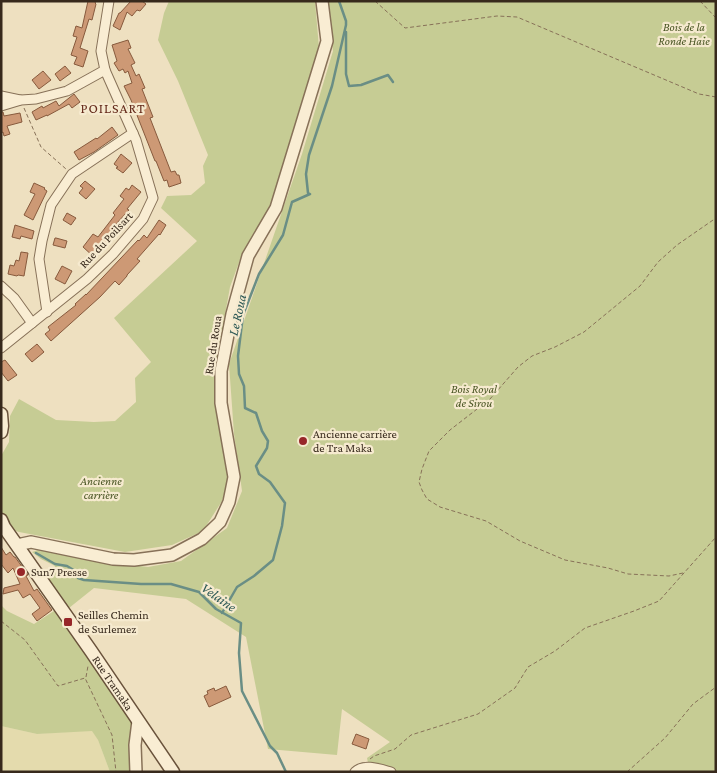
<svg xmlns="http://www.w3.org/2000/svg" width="717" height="773" viewBox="0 0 717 773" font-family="'Crimson Pro',serif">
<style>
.farmland{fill:#e4dbad}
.green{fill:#c6cc94}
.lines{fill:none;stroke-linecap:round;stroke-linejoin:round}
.stream{stroke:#6a8e85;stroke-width:2.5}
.building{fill:#cd9975;stroke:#875a3d}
.minor-casing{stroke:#877158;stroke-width:11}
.tertiary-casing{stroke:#877158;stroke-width:14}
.secondary-casing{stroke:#69523b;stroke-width:15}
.path{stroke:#877158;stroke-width:1;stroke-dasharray:4 2.5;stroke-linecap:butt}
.minor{stroke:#f9edd3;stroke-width:9}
.tertiary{stroke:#f9edd3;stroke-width:11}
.secondary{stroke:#f9edd3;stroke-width:12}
.poi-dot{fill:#972729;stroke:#f6eacf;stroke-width:2}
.labels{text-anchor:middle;stroke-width:4.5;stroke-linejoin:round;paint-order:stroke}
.park-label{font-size:12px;font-style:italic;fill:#485422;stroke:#f6eacf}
.street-label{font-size:12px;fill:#37291c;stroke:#f6eacf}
.poi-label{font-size:12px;fill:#37291c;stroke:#f6eacf;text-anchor:start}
.neighbourhood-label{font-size:14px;letter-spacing:1px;fill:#642a1b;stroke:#f6eacf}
.water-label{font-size:14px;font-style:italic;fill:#2b5754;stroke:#f6eacf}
</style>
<rect width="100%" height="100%" fill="#eee0c0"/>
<path class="farmland" d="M1,726L37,734L92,730L98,740L110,772H1Z"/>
<g class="green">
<path d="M169,1H315L319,48L307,89L272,202L241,257L230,287L214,376L228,480L222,501L203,531L172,545L125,552L19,532L4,527L1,520V456L9,442L10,416L19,399L56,420L94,422L115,421L136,402L135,378L151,362L114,318L197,241L161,208L167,196L191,195L205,183L203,166L208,155L178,81L158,40L164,13Z"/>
<path d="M327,1H716V772H370L367,758L390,742L342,709L337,755L268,749L246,637L186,599L94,588L64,612L138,721L136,772H110L98,740L92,731L37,734L1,726V605L7,611L34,624L60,607L41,580L52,572L55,566L41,559L32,552L38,550L90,560L148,567L181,561L227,528L242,491L234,434L229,364L302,154L333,51Z"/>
</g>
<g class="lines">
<g class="stream">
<path d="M346,32V74L349,86L361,85L388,75L393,82"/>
<path d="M36,553L55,564L67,566L77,572L78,578L84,580L141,584H171L199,592L216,609L241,623L239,653L242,691L270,746L277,753L286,772"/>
<path d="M222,613L237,587L254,576L273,560L282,526L285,503L270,482L259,474L256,466L267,448L268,441L262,431L256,413L245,408L244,386L239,374L238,356L243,315L259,274L283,235L292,202L310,194L308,193L306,174L309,155L332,86L346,25V21L339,1"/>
</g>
</g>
<g class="building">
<path d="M88,1H96L95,3L96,4L92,20L89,19L80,48L88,51L83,67L74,64L77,57L71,55L77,37L73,36L76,26L82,28Z"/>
<path d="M131,1H142L146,4L140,11L137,10L132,16L127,12L120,30L113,26L119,13H120Z"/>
<path d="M128,40L131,48L128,49L135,63L131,65L136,76L139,74L145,88L142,89L153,117L150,118L171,172L175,171L177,175H179L181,183L169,187L167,180L164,181L156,161H155L131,100L124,86L132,83L128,71L125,73L123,69L119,71L114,63L117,61L112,45Z"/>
<path d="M65,66L71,73L60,81L55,74Z"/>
<path d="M43,71L51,80L39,89L32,80Z"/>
<path d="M74,94L80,102L72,108L69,104L47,116V115L36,120L32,112L42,106L43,108L56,101L59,106Z"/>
<path d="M1,112H3L4,116L20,113L22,122L7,126L10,134L4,136L3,132L1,133Z"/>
<path d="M112,127L118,135L94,152L79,160L74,152L96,138L97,139Z"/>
<path d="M121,154L132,163L123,173L116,168L118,167L114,164Z"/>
<path d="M85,181L95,189L86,199L79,193L83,188L80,186Z"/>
<path d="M34,183L45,188L44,189L47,191L33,220L24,215L35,194L30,192Z"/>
<path d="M132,185L141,192L127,209L129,210L116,224L119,227L111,237L110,236L94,257L83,247L93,234L98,237L115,215L113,213L124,199L120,196L126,188L129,190Z"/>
<path d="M67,213L76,218L71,225L63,220Z"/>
<path d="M159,220L166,225L160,235L159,234L137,259L140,261L127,275V276L119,285L115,281L100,297L51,341L45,334L50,330L48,327L76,305L75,304L86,294V295L138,240L139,241L144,235L147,238Z"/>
<path d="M15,225L34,231L32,239L21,236L20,239L12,237Z"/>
<path d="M55,238H56L67,241L65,248L53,245Z"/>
<path d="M21,252L28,253L24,276L18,275L17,276L8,274L10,265L14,266L16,260L19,261Z"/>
<path d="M62,266L72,271L65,284L55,279Z"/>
<path d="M37,344L44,352L32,362L25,354Z"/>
<path d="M5,360L17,375L8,381L1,372V362Z"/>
<path d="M1,547L6,555L10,552L14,557H15L28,575L26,576L34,591L37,589L52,610L37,621L32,614L40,608L30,594L23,598L18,590L3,594L4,588L20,584L13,568L8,573L1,564Z"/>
<path d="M226,686L231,697L209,707L204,696L208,694L207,691L214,688L215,691Z"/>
<path d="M356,734L369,739L366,749L352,744Z"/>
</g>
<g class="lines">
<g class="minor-casing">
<g id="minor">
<path d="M1,96L20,100"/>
<path d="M1,106L21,100L36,99L67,91L105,70"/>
<path d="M1,286L14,298L32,323"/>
<path d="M47,312L39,259L42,241L51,205L72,174L133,133"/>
<path d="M1,348L87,279L113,254L143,219L153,198L136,140L105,70L101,51L109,1"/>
<path d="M355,772C364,763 380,769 391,772"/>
</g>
</g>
<g class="tertiary-casing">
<g id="tertiary">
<path d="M17,545L31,542L113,559L134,560L172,555L202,539L220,522L229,502L234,477L221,403V371L232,314L248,256L276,208L327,41L322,1"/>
<path d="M136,772L135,745L138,721"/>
</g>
</g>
<g class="secondary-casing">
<g id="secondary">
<path d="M1,414L2,426L1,432"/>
<path id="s1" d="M1,520L4,527L91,651L173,772"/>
</g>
</g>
<g class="path">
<path d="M375,1L405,28L497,16L517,17L699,94L716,97"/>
<path d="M700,1L716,18"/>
<path d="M24,108L41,147L66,169"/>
<path d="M683,573L669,576L628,574L608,568L565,560L520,541L486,521L440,507L427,499L422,490L419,482L422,469L429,451L450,430L490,399L518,367L532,356L555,347L584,332L640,286L658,262L677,245L716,218"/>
<path d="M1,621L25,640L58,686L85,678L112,735L116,772"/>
<path d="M86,677L88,666"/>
<path d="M370,759L374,756L395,749L411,735L478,714L515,688L528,667L555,651L585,628L634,611L659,601L716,537"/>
<path d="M1,770L2,772"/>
<path d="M627,772L665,738L693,704L716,687"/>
</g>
<use href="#minor" class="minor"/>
<use href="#tertiary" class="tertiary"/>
<use href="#secondary" class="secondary"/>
</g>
<g class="poi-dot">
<circle cx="303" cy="441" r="5"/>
<circle cx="21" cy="572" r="5"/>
<rect x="63" y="617" width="10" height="10" rx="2.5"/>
</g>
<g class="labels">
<g class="park-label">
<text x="684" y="31">Bois de la<tspan x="684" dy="14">Ronde Haie</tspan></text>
<text x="474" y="393">Bois Royal<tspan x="474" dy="14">de Sirou</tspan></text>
<text x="101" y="485">Ancienne<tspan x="101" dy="14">carrière</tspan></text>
</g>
<g class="street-label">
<text transform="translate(106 240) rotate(-47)" y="4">Rue du Poilsart</text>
<text transform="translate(213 345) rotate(-81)" y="4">Rue du Roua</text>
<text dy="4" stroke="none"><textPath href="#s1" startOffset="198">Rue Tramaka</textPath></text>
</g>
<g class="poi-label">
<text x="313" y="438">Ancienne carrière<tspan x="313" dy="14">de Tra Maka</tspan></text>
<text x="31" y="576">Sun7 Presse</text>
<text x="78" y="619">Seilles Chemin<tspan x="78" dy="14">de Surlemez</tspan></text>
</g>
<g class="neighbourhood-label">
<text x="113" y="113">POILSART</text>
</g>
<g class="water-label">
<text transform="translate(237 315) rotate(-77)" y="5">Le Roua</text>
<text transform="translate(219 597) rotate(35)" y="5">Velaine</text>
</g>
</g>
<rect width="717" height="773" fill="none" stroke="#37291c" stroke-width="5"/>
</svg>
